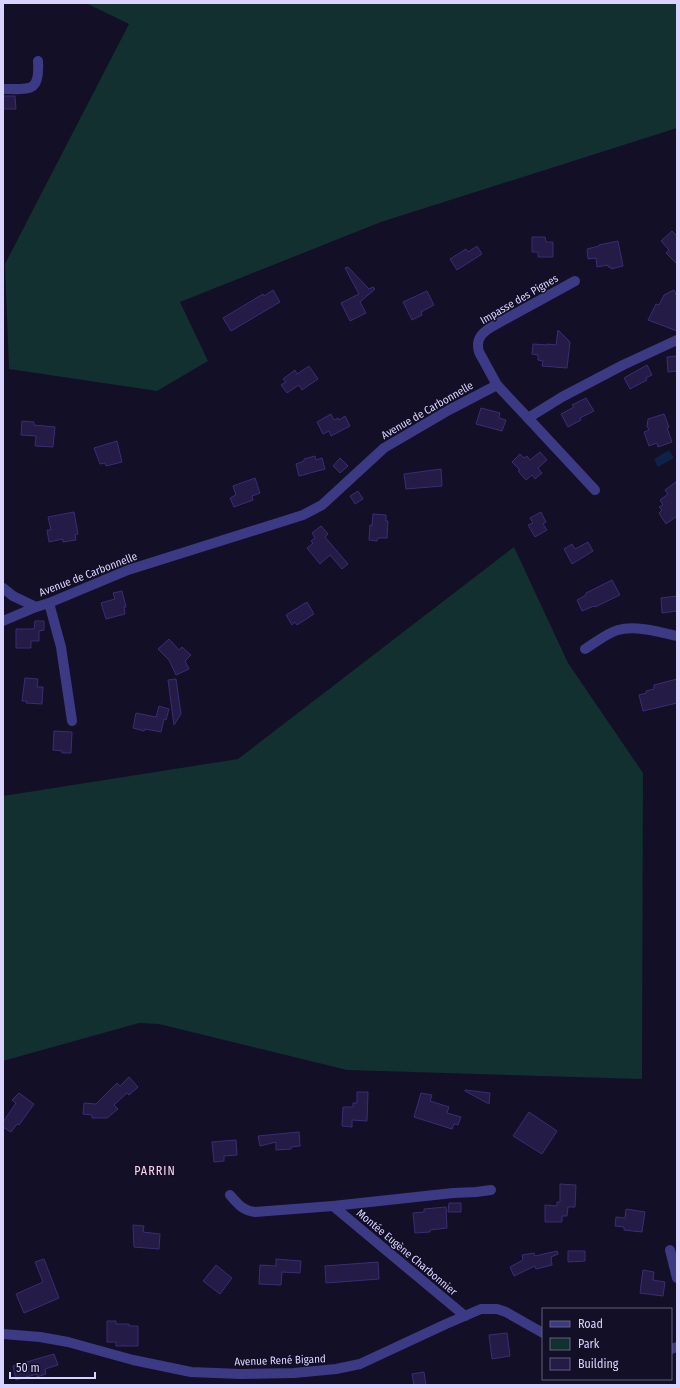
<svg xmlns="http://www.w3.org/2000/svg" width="680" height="1388" viewBox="0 0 680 1388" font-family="'Fira Sans Condensed',sans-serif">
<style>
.green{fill:#12302f}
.water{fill:#0c2248}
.building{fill:#241b47;stroke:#3b2d73}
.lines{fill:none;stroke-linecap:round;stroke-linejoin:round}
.street{stroke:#3d3a85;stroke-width:10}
.labels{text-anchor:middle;stroke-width:3;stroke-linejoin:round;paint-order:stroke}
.street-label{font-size:11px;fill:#d9d4ff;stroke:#130f26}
.neighbourhood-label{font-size:12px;letter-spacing:1px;fill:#ffd6f0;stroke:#130f26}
</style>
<rect width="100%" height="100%" fill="#130f26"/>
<g class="green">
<path d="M86,3H677V128L381,222L180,302L208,361L157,391L9,369L5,264L129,24Z"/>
<path d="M514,547L568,663L643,773L642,1079L347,1070L159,1024L139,1023L3,1061V796L238,759Z"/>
</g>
<path class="water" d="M669,450L674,458L658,467L654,459Z"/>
<g class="building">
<path d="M3,96H15L16,109H3Z"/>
<path d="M672,231L677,236V264L666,253L669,250L661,241Z"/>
<path d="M532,237H545L546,242H553V257H538V252H532Z"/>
<path d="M618,241L623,266L611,269V267H608V265L597,267L596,258L588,259L587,249L599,246V245Z"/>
<path d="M477,246L482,254L457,270L450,259L466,249L468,252Z"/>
<path d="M348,267L369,289L373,287L375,289L360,302L366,313L350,321L341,303L359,294L345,268Z"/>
<path d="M273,290L280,302L231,331L223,318L263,294L264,296Z"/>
<path d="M674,290L677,297V331L648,320L656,304L659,305L664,295Z"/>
<path d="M427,291L434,305L421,312L422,315L412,320L403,302Z"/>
<path d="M558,330L570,342L567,368L542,366L543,361L538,360V355L532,354L533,344L547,345V344L556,345Z"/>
<path d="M677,356V371L668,372L667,357Z"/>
<path d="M647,365L652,375L646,378L647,380L630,389L624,378Z"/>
<path d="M309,366L318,379L302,390L299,385L287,393L281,385L286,382L283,379L295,370L297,374Z"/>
<path d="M586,398L594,411L580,418L581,420L568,427L561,414L574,407L572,405Z"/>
<path d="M481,408L500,413L499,418L506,420L502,431L476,424Z"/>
<path d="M331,414L334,420L338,418L339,420L345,416L350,426L331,436L329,431L323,434L317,422Z"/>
<path d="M664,414L669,427L667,428L672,442L658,447L657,443L649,446L644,432L649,430L647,426L648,419Z"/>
<path d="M22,421L34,422V425L55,427L53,447L35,446L36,436L21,435Z"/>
<path d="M117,441L122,462L106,466L105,463L100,464L94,448Z"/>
<path d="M540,452L547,460L538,468L542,473L535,479L532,475L526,480L518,471L520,470L512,462L520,454L524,458L527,456L530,460Z"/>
<path d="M315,456L316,460L322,458L325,469L299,476L296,464L304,461V459Z"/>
<path d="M340,458L348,466L340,473L333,466Z"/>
<path d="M441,469L442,486L406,489L404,474Z"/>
<path d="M255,478L260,493L252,496L253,500L234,507L230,498L236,495L233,486Z"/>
<path d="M677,481V516L666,524L659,513L662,510L659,507L663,505L660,500L668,494L665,490Z"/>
<path d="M358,491L363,499L355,504L350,496Z"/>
<path d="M74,512L78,534L75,535L76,540L63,542V539L49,542L47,530H51L48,517Z"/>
<path d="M541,512L546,522L543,524L547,530L535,537L528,525L533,523L530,518Z"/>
<path d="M373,514L386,515V521H388L387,538H378L377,541L369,540L370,525L372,526Z"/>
<path d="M321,526L328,534L325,537L348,564L342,569L330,555L320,564L307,548L313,543L311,541L315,538L312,533Z"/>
<path d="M588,542L593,551L572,564L564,549L572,544L575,549Z"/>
<path d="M612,580L620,595L595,607L594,606L582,611L577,600L586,595V593Z"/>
<path d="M122,591L126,607H124L125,614L106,619L101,603L115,599L113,593Z"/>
<path d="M677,596V611L662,613L661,598Z"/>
<path d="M307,602L314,614L297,625L295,622L292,625L286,615Z"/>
<path d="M35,621H44V630L39,631V641H31V648H16V629H34Z"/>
<path d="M169,639L179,650L182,647L191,655L185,661L189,669L176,675L169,660L158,649Z"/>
<path d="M25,678L38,679L37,687H43L42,704L26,703L27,701H22Z"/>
<path d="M176,679L181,714L174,725L168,680Z"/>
<path d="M677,679V703L643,711L639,695L646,693V691L654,689V685Z"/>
<path d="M159,706L169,709L166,720L164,719L161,732L145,729L144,731L133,728L136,713L156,717Z"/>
<path d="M54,731L72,732L71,753H62V751L53,750Z"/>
<path d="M129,1077L138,1087L129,1095L127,1093L114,1105L118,1109L107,1118H92V1115L83,1114L84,1103L96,1104L117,1083L120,1086Z"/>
<path d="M465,1090L490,1093L489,1104L465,1091Z"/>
<path d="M357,1092H368L367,1121L352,1120V1127L342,1126L343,1107H353V1103H357Z"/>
<path d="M19,1093L34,1104L19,1125L17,1124L11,1132L3,1127V1122L16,1103L12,1100Z"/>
<path d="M421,1093L432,1095L430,1101L449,1107L447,1113L461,1117L458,1125L454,1124L452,1129L414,1117Z"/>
<path d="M529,1112L557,1131L542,1154L513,1136Z"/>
<path d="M299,1132L300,1146L291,1147V1149L276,1150V1142L260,1146L258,1136Z"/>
<path d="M236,1140L237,1155L224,1156V1161L214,1162L212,1142Z"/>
<path d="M560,1184L576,1185L575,1207H568L567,1216H562V1222H545V1205L557,1206V1202H560Z"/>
<path d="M449,1203H461V1212H448Z"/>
<path d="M446,1207L447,1228L430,1230V1232L415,1233L413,1213L424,1212V1209Z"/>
<path d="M626,1209L645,1212L642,1232L624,1230V1227L615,1226L616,1217L625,1218Z"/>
<path d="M133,1225L144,1226L143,1232L160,1234L159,1249L134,1247Z"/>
<path d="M557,1251L558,1254L551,1257L552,1265L536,1269L535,1266L514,1276L510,1267L523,1260L522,1255L534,1253L535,1256Z"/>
<path d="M568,1251H585V1261L568,1262Z"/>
<path d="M44,1259L59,1298L24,1313L16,1294L43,1282L35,1262Z"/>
<path d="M276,1259L301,1261L300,1273L282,1272L281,1285L259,1284L260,1265L276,1266Z"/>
<path d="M378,1262L379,1279L326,1283L325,1266Z"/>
<path d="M216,1265L232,1278L220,1294L203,1281Z"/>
<path d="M643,1270L654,1272L653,1280L665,1282L663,1296L640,1293Z"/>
<path d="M107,1321H116V1324H129V1326H138V1346H116V1342H107Z"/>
<path d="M507,1333L510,1356L492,1359L489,1335Z"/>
<path d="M54,1354L58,1365L45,1369L46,1374L37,1377V1374L16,1380L13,1366Z"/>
<path d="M424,1372L426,1385H414L412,1374Z"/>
</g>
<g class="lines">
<g class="street">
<path d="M3,89C30,89 40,93 38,61"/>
<path d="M497,385L479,352C475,338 483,332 493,326L575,281"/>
<path d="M528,418L595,490"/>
<path d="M3,588L13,596L36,607"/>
<path d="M49,603L61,647L72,721"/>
<path d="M3,621L36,607L49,603L128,570L303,515L322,505L384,448L449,410L497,385L528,418L562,397L623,365L677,340"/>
<path d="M585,649C595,643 607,633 618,630C635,625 660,632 677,636"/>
<path d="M230,1195C238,1204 243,1211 255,1212L333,1206L453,1193L476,1192L491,1190"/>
<path d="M333,1206L465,1316"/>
<path d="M670,1250L677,1278"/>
<path d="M3,1334L40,1337L68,1342L133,1360L191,1372L240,1374L294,1373L336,1369L360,1364L446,1324L481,1309H497L506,1312L543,1333"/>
<path d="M671,1349L677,1347"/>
</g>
</g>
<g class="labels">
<g class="street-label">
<text transform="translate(519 299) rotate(-30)" y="4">Impasse des Pignes</text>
<text transform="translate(427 410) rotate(-30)" y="4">Avenue de Carbonnelle</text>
<text transform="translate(88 574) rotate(-21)" y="4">Avenue de Carbonnelle</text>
<text transform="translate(407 1252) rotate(40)" y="4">Montée Eugène Charbonnier</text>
<text transform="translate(280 1360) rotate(-2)" y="4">Avenue René Bigand</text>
</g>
<g class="neighbourhood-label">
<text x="155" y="1175">PARRIN</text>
</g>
</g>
<rect width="680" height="1388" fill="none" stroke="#d9d4ff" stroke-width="8"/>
<rect x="542" y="1308" width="130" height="72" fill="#130f26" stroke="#625e7d"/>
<rect x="550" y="1321" width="20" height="6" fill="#3d3a85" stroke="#625e7d"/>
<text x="578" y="1328" font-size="12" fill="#d9d4ff">Road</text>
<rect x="550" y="1338" width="20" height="12" fill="#12302f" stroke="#625e7d"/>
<text x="578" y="1348" font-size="12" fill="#d9d4ff">Park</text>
<rect x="550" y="1358" width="20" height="12" fill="#241b47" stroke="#625e7d"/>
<text x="578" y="1368" font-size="12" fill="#d9d4ff">Building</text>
<path d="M10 1372v6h85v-6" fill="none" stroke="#d9d4ff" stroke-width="2"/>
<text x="16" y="1372" font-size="12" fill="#d9d4ff" stroke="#130f26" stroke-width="3" paint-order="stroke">50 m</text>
</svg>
